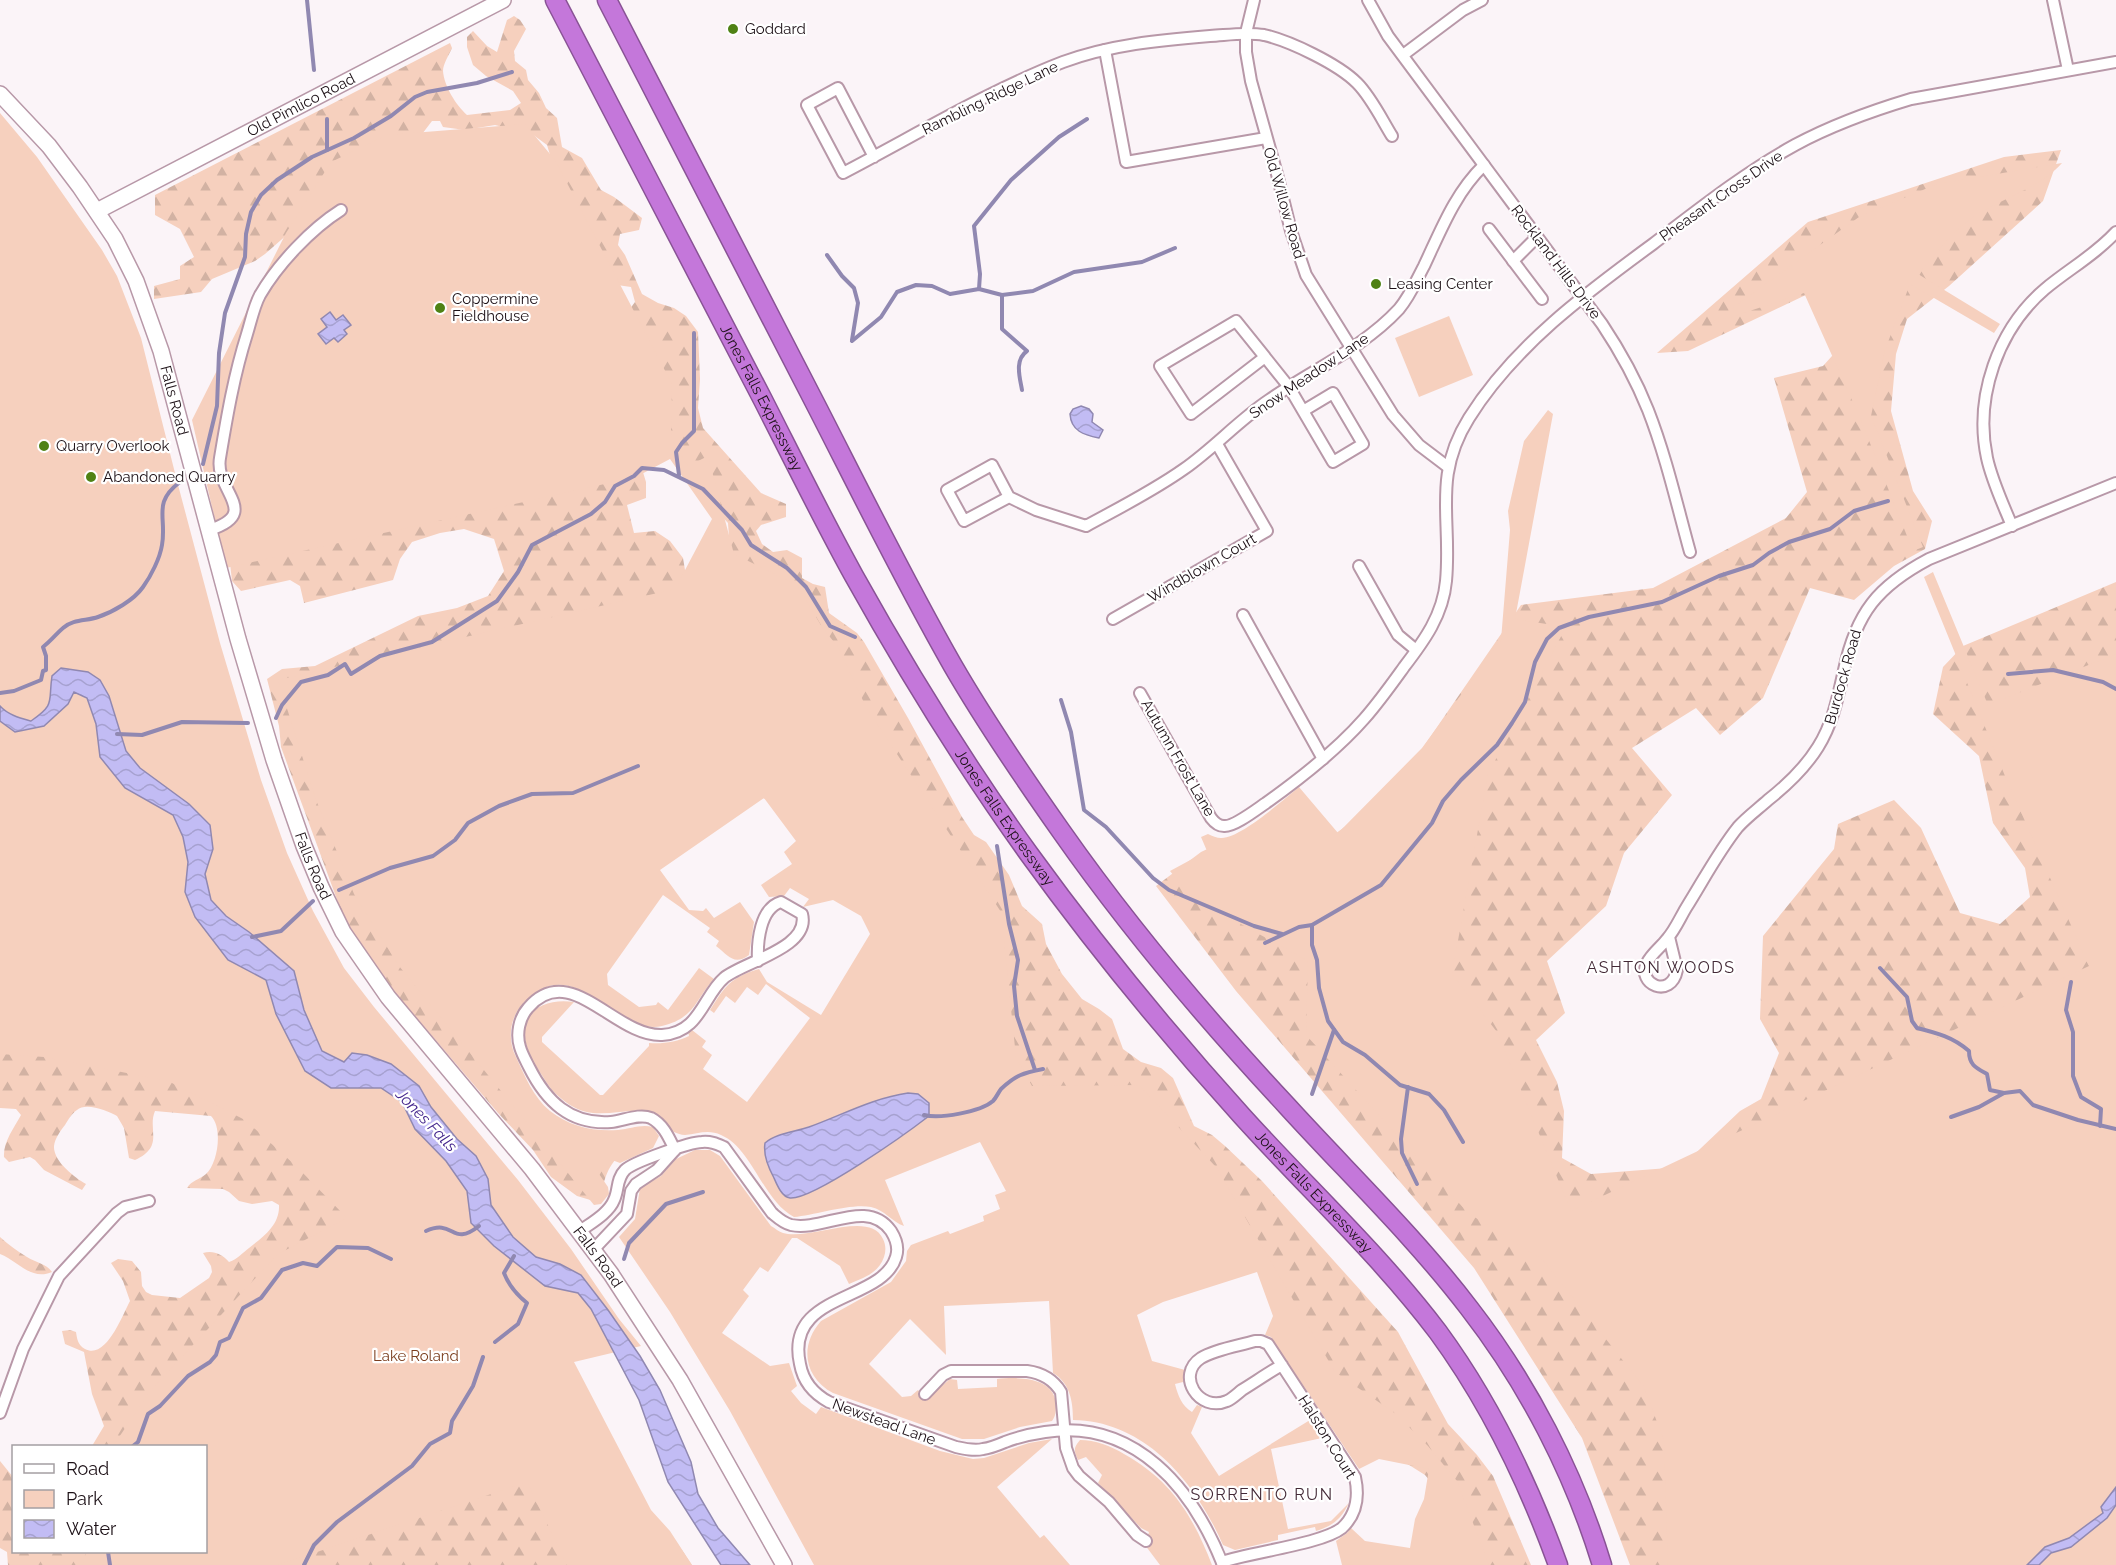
<svg xmlns="http://www.w3.org/2000/svg" width="2116" height="1565" viewBox="0 0 2116 1565" font-family="Raleway,sans-serif">
<style>
.forest{fill:url(#forest-firs)}
.green{fill:#f6d0be}
.water{fill:url(#water-waves);stroke:#9088b1;stroke-width:1.5}
.lines{fill:none;stroke-linecap:round;stroke-linejoin:round}
.stream{stroke:#9088b1;stroke-width:4}
.street-casing{stroke:#b898a8;stroke-width:14}
.secondary-casing{stroke:#b898a8;stroke-width:18}
.highway-casing{stroke:#895395;stroke-width:21}
.street{stroke:#fff;stroke-width:10}
.secondary{stroke:#fff;stroke-width:15}
.highway{stroke:#c477da;stroke-width:18}
.poi-dot{fill:#4f8215;stroke:#fff;stroke-width:2}
.labels{text-anchor:middle;stroke-width:4.5;stroke-linejoin:round;paint-order:stroke}
.poi-label{font-size:15px;fill:#1c1016;stroke:#fff;text-anchor:start}
.street-label{font-size:15px;fill:#1c1016;stroke:#fff}
.park-label{font-size:15px;fill:#7b3e1f;stroke:#fff}
.neighbourhood-label{font-size:16px;letter-spacing:1.5px;fill:#432936;stroke:#fff}
.water-label{font-size:16px;font-style:italic;fill:#43258c;stroke:#fff}
</style>
<defs>
<pattern id="forest-firs" width="22" height="20" patternUnits="userSpaceOnUse" patternTransform="scale(1.5)"><rect width="22" height="20" fill="#f6d0be"/><path d="M5 1l3.5 6h-7zM16 11l3.5 6h-7z" fill="#d2b2a3"/></pattern>
<pattern id="water-waves" width="16" height="10" patternUnits="userSpaceOnUse" patternTransform="scale(1.5)"><rect width="16" height="10" fill="#c2bcf4"/><path d="M0 5q4-4 8 0t8 0" fill="none" stroke="#a6a1d0"/></pattern>
</defs>
<rect width="100%" height="100%" fill="#fbf4f8"/>
<g class="forest">
<path d="M514,16L520,20L526,29L514,51L515,61L526,70L528,80L539,93L546,108L557,118L562,147L582,158L601,190L614,197L642,218L639,230L620,234L618,245L625,255L642,294L658,303L674,308L686,316L698,332L700,379L698,408L703,428L761,493L786,504V517L761,525L756,531L762,544L773,552L787,550L802,558V578L813,584L825,587L829,613L857,633L864,642L908,718L962,817L974,835L986,842L1009,875L1022,906L1042,924L1046,944L1062,974L1082,999L1099,1009L1112,1019L1123,1049L1141,1062L1161,1068L1173,1078L1194,1126L1212,1135L1225,1146L1262,1181L1398,1332L1448,1424L1477,1455L1493,1476L1531,1565H1370L1411,1548L1435,1487L1425,1475L1398,1458L1259,1271L1091,1219L731,565L728,523L676,467L623,318L635,302L631,287L610,284L553,165L547,145L532,134L495,125L465,130L443,127L440,121H432L416,142L289,233L265,254L255,261L212,279L201,292L154,299V286L180,279V266L194,257L180,229L155,215V195L450,43L452,48C449,55 443,64 443,71C444,86 456,105 467,115L510,110L521,103L513,91L486,76L473,65L467,47V37L473,31L487,46L497,52L507,20Z"/>
<path d="M2061,150L2043,201L1949,286L1907,319L1896,354L1891,411L1913,491L1932,521L1925,549L1894,566L1854,600L1810,588L1763,698L1720,735L1696,708L1632,748L1672,795L1624,853L1606,906L1547,961L1565,1013L1536,1040L1557,1082L1564,1111L1562,1158L1591,1174L1681,1167L1740,1111L1761,1099L1779,1053L1760,1019L1763,936L1834,849L1838,824L1894,800L1921,828L1960,913L2000,924L2030,897L2025,868L1993,823L1979,756L1933,714L1943,667L1963,646L2116,582V1565H1630L1582,1438L1474,1268L1236,991L1156,886L1201,852L1298,806L1332,836L1391,794L1521,605L1653,588L1786,518L1807,492L1774,378L1823,366L1849,337L1833,282L1688,351L1657,353L1808,222L2004,157Z"/>
<path d="M634,443L646,482V498L627,505L634,533L655,531L670,541L683,558L689,594L770,801L763,798L639,873L555,968L508,1013L512,1063L545,1111L616,1159C603,1174 605,1186 597,1202L577,1196L551,1177L533,1150L498,1113L391,988L349,927L339,905L281,747L279,726L267,679L282,669L315,666L418,616L457,608L488,596L504,571L494,539L464,529L440,533L412,542L400,559L393,580L304,603L300,586L290,580L241,591L232,581L230,563Z"/>
<path d="M0,795L302,1094L675,1540L692,1565H8L7,1552L0,1548V1461L13,1477L14,1552H206V1446H92L104,1426L92,1394L84,1352L65,1344L62,1331L70,1330L76,1332C77,1339 78,1345 85,1349C106,1360 122,1316 130,1301L123,1281L111,1263L118,1259L132,1261L141,1272L142,1286L146,1292L152,1295L180,1298L209,1278L212,1272L211,1266L203,1253C213,1250 222,1254 229,1262C238,1259 242,1253 249,1248C263,1237 280,1225 279,1205L272,1201L252,1204L239,1201L229,1192L223,1189L187,1188C192,1180 199,1180 206,1174C218,1163 223,1128 211,1116L155,1111C147,1130 165,1146 135,1160L129,1158L124,1128L117,1116C108,1111 86,1102 77,1110C72,1113 68,1120 65,1125C61,1130 55,1138 54,1146C53,1161 75,1178 86,1184L82,1190L44,1170L35,1160L30,1157L9,1162L4,1157C3,1142 14,1128 21,1115L16,1109L0,1108Z"/>
<path d="M0,1237C9,1245 17,1251 27,1257C36,1263 46,1263 52,1272C31,1281 18,1261 0,1254Z"/>
</g>
<g class="green">
<path d="M0,113L37,157L102,250L117,276L141,338L177,481L220,643L261,780L287,853L313,911L344,968L374,1007L518,1180L571,1249L619,1319L641,1346L574,1362L651,1510L670,1531L692,1565H567L527,1482L278,1565H83L86,1552H206V1446H113L151,1390L278,1254L347,1218L296,1166L245,1120L168,1081L44,1057L0,1054Z"/>
<path d="M525,124L555,160L672,384L671,439L688,466L708,456L734,554L797,585L822,627L838,647L866,707L1001,912L1016,1057L1032,1086L1139,1085L1216,1167L1335,1372L1396,1414L1428,1446L1457,1481L1489,1565H1342L1336,1541L1347,1533L1351,1528L1365,1541L1410,1548L1415,1519L1424,1499L1429,1469L1379,1459L1359,1469L1276,1345L1271,1337L1265,1335L1273,1316L1257,1272L1163,1302L1137,1315L1152,1361L1185,1370L1183,1382L1175,1384C1178,1396 1182,1406 1192,1412L1197,1405L1202,1407L1191,1433L1219,1476L1310,1420L1322,1438L1271,1449L1288,1529L1331,1521L1349,1503C1341,1519 1333,1526 1316,1531L1315,1527L1278,1535V1540L1235,1550L1223,1545C1196,1483 1146,1421 1073,1420C1073,1401 1070,1383 1053,1373L1049,1301L944,1306L946,1355L910,1319L869,1364L902,1397L911,1396L918,1390L926,1399L950,1379L957,1380L958,1389L997,1387V1379C1017,1377 1053,1376 1056,1403C1056,1410 1056,1416 1052,1421L1020,1427L984,1439H962L833,1393C804,1377 799,1346 821,1321L891,1282L906,1261L907,1251L911,1245L948,1231L950,1234L984,1221L983,1216L1000,1209L995,1195L1006,1191L980,1142L885,1180L904,1226C892,1222 885,1210 871,1207C851,1203 815,1215 794,1217C763,1201 752,1148 721,1135C708,1129 698,1134 685,1135C681,1135 676,1133 672,1131C656,1098 622,1116 593,1113C579,1112 567,1104 557,1095C551,1090 547,1083 543,1077C536,1066 527,1052 525,1039C521,1008 549,998 574,1002L542,1037V1042L600,1095H603L649,1046V1043C663,1044 677,1042 689,1036L688,1031L692,1030L706,1041L702,1047L712,1055L703,1069L747,1102L810,1018L766,984L758,995L747,987L735,1003L726,996L714,1013L710,1010C725,986 731,977 759,969L767,982L821,1015L870,934L861,916L833,900L803,907L809,899L790,888L784,896L769,897L761,885L792,864L784,852L796,841L764,798L660,870L689,910L703,911L706,908L714,918L740,902L754,922L749,955C734,966 729,956 716,946L719,941L707,932L710,928L663,895L607,974L608,985L639,1007L656,1005L658,1002L668,1010L699,968L714,979C695,1000 695,1018 662,1026C617,1036 580,959 534,994C526,1000 518,1007 514,1018C509,1030 510,1046 516,1057C525,1076 533,1097 550,1111C569,1126 593,1132 618,1130C631,1129 640,1124 653,1127L659,1136L653,1148L620,1163L612,1160L597,1171L608,1187L609,1194L601,1204L594,1205L399,966L354,894L316,800L278,680L675,589L712,519L670,459L636,477L226,568L192,420L286,233L331,162L387,135Z"/>
<path d="M2062,163C2036,192 1992,200 1963,225C1946,239 1932,258 1918,274L2000,324L1994,333L1910,284L1885,350L1871,416L1923,547L1913,551L1860,418L1804,293L1710,324L1859,217L1937,184Z"/>
<path d="M1449,316L1473,375L1419,397L1395,338Z"/>
<path d="M1548,410L1553,414L1515,619L1566,627L1488,774L1452,974L1497,1032L1571,1211L2089,966L2005,776L1924,577L1933,572L1988,705L2116,654V1558L2092,1565H1668L1664,1441L1644,1387L1543,1260L1468,1213L1306,1035L1308,961L1190,896L1170,871L1207,851L1201,837L1208,834C1212,836 1217,838 1221,838C1240,839 1284,799 1299,787L1338,833L1422,748L1501,640L1510,530L1508,511L1524,441Z"/>
<path d="M695,1150H710L720,1156L771,1226C775,1228 779,1232 783,1233C809,1241 870,1209 883,1239C886,1245 886,1251 884,1257C879,1273 863,1278 849,1284L840,1266L797,1238H792L768,1272L760,1267L743,1290L749,1296L722,1333L770,1366L789,1363L797,1386L791,1391L801,1403L816,1414L821,1407L940,1451L973,1459L984,1458L1029,1443L1052,1439L997,1487L1040,1538L1044,1535L1070,1565H814L730,1411L670,1312L619,1237L635,1219L640,1188L661,1176L676,1159Z"/>
<path d="M1080,1440C1095,1440 1111,1446 1124,1454C1171,1480 1193,1516 1212,1565H1160L1145,1545L1149,1532L1141,1528L1098,1483L1102,1475L1086,1457L1078,1460C1074,1451 1073,1448 1080,1440Z"/>
</g>
<g class="water">
<path d="M330,312L336,320L343,315L351,325L344,330L347,334L338,342L334,338L326,344L318,334L327,327L321,319Z"/>
<path d="M1081,406L1089,409L1093,414L1092,422L1103,430L1099,438C1084,435 1071,431 1070,414L1073,409Z"/>
<path d="M61,668L88,672L100,680L109,696L126,751L140,768L189,804L210,825L213,849L205,874L211,900L226,916L249,932L294,971L304,1010L322,1051L344,1062L352,1053L367,1055L391,1064L419,1086L431,1107L457,1139L476,1156L488,1179L491,1205L513,1237L536,1257L560,1264L581,1275L608,1310L640,1356L660,1390L691,1462L698,1494L718,1528L750,1565H721L668,1482L639,1400L591,1309L578,1293L545,1286L494,1246L471,1223L467,1191L446,1161L415,1129L402,1102L381,1088H331L305,1071L276,1014L266,980L228,960L195,917L185,892L188,862L183,837L173,815L125,788L100,757L96,724L87,698L74,692L68,704L44,726L15,732L0,721V706C8,715 20,718 31,721C56,704 48,702 52,676Z"/>
<path d="M908,1093L918,1094L929,1103V1116C907,1133 813,1200 790,1198C782,1197 777,1185 774,1178C768,1167 763,1155 765,1143C776,1133 795,1132 809,1127C842,1115 873,1098 908,1093Z"/>
<path d="M2116,1487V1505L2107,1518L2071,1547L2051,1553L2039,1565H2027L2045,1547L2069,1538L2103,1513L2101,1507Z"/>
</g>
<g class="lines">
<g class="stream">
<path d="M307,0L314,70"/>
<path d="M327,119V150"/>
<path d="M827,255L842,276L854,288L858,303L852,340"/>
<path d="M979,289L980,274L974,226L1011,180L1059,137L1087,119"/>
<path d="M1002,295V329L1027,351C1014,360 1020,378 1022,390"/>
<path d="M852,341L881,317L897,292L916,285L932,286L950,294L979,289L1002,295L1033,291L1074,272L1142,262L1175,248"/>
<path d="M203,464L217,406L219,353L225,313L245,257L246,234L251,212L261,195L277,180L312,157L354,138L391,116L415,97L427,92L477,83L512,72"/>
<path d="M679,475L676,452L682,443L694,431V333"/>
<path d="M2008,674L2053,670L2103,682L2116,689"/>
<path d="M0,693L14,691L41,680L43,671L46,670V656L43,647C52,640 56,634 63,628C73,619 87,621 98,617C113,612 134,600 143,587C151,576 160,558 162,545C167,517 152,503 180,482"/>
<path d="M1061,700L1071,732L1084,810L1106,827L1153,878L1169,890L1254,926L1282,934"/>
<path d="M276,718L282,705L301,682L328,675L345,664L351,674L380,656L432,642L497,601L518,572L532,545L591,514L605,502L615,486L634,476L642,468L664,470L703,489L742,530L751,545L787,568L806,587L830,626L855,637"/>
<path d="M117,734L142,735L182,722L248,723"/>
<path d="M997,846L1009,924L1018,960L1014,986L1017,1016L1035,1070"/>
<path d="M339,890L390,868L433,856L455,840L468,823L499,806L532,794L573,793L638,766"/>
<path d="M1312,925V945L1317,960L1319,988L1328,1021L1343,1042L1365,1055L1400,1085L1429,1094L1444,1110L1463,1142"/>
<path d="M252,937L281,931L313,901"/>
<path d="M1265,943L1299,927L1312,925L1381,885L1432,823L1443,801L1461,780L1497,745L1512,723L1525,702L1535,662L1547,639L1559,628L1589,617L1662,602L1719,576L1753,565L1769,553L1789,542L1830,529L1854,511L1888,501"/>
<path d="M1880,968L1907,997L1912,1021L1917,1028C1937,1033 1953,1037 1969,1051C1969,1065 1976,1068 1987,1074L1990,1090L2004,1093L2020,1091L2033,1105L2078,1120L2116,1129"/>
<path d="M2071,982L2066,1010L2073,1032V1076L2081,1097L2101,1109L2100,1126"/>
<path d="M1408,1087L1401,1139L1402,1153L1417,1184"/>
<path d="M1312,1094L1334,1030"/>
<path d="M924,1115C940,1119 980,1112 993,1101C996,1098 998,1093 1001,1089C1016,1075 1023,1073 1043,1069"/>
<path d="M1951,1117L1979,1107L2004,1093"/>
<path d="M426,1231C455,1218 451,1248 479,1226"/>
<path d="M624,1259L629,1243L666,1204L703,1192"/>
<path d="M495,1342L518,1324L527,1303C516,1294 509,1286 504,1273L514,1256"/>
<path d="M133,1446L138,1442L148,1414L160,1406L188,1376L210,1362L216,1355L220,1342L229,1338L243,1308L261,1298L282,1270L303,1263L317,1266L337,1247L368,1248L391,1259"/>
<path d="M108,1552L110,1565"/>
<path d="M304,1565L314,1545L337,1522L412,1466L430,1444L450,1433L452,1421L473,1386L483,1357"/>
</g>
<g class="street-casing">
<g id="street">
<path d="M1254,0L1246,33V52L1251,81L1277,174L1291,231L1306,275L1393,415L1419,445L1448,467"/>
<path d="M1368,0L1388,36L1602,324C1620,351 1636,380 1648,410C1666,456 1677,505 1690,552"/>
<path d="M2053,0L2068,70"/>
<path d="M1105,50L1126,162L1266,138"/>
<path d="M1403,55L1463,10L1482,0"/>
<path d="M874,157L838,88L807,105L843,173C914,136 988,91 1063,62C1109,45 1160,40 1210,36C1228,35 1246,32 1264,35C1290,41 1338,64 1357,83C1371,97 1381,118 1392,136"/>
<path d="M1489,229L1542,299"/>
<path d="M1513,261L1537,237"/>
<path d="M1265,357L1236,321L1160,366L1191,414L1265,357L1289,387L1333,462L1363,444L1333,393L1303,411"/>
<path d="M1009,497L964,521L947,490L992,465L1009,497L1036,510L1086,526C1119,508 1153,491 1184,469C1214,448 1239,420 1269,400C1312,370 1363,348 1399,309C1410,296 1416,281 1424,266C1441,230 1455,193 1484,165"/>
<path d="M2012,526C2003,504 1992,481 1987,458C1974,397 1998,329 2045,289C2069,269 2095,255 2116,232"/>
<path d="M209,530C263,513 214,491 220,458C227,416 234,375 247,334C251,321 254,306 260,295C278,264 311,229 341,210"/>
<path d="M1359,566L1398,635L1416,650"/>
<path d="M1243,615L1323,759"/>
<path d="M1113,619L1267,531L1217,444"/>
<path d="M1140,693L1211,818C1214,822 1218,826 1224,826C1234,827 1257,809 1266,803C1301,778 1336,751 1364,719C1379,702 1391,685 1404,667C1424,641 1443,615 1446,581C1452,519 1432,477 1469,418C1514,346 1586,293 1653,244C1699,209 1744,173 1795,145C1832,125 1871,111 1911,99L2116,62"/>
<path d="M1669,937L1677,970C1671,1000 1636,984 1647,963C1651,954 1661,947 1667,939C1675,930 1680,918 1686,908C1703,881 1718,852 1738,827C1747,817 1758,809 1768,800C1787,785 1805,768 1818,747C1833,723 1838,697 1844,670C1856,613 1878,586 1929,559L2116,483"/>
<path d="M675,1150C669,1138 664,1125 651,1118C639,1113 623,1121 611,1122C570,1125 546,1101 529,1067C526,1061 522,1054 520,1047C516,1034 519,1018 528,1008C570,959 615,1037 662,1035C700,1033 703,996 724,978C743,962 811,948 802,914L781,902C760,908 757,942 758,961"/>
<path d="M580,1231C591,1223 609,1213 614,1200C619,1190 616,1179 625,1170C633,1162 690,1142 702,1142C711,1141 717,1144 724,1147L772,1213C778,1218 783,1223 791,1225C823,1232 867,1197 891,1231C896,1239 899,1248 896,1257C882,1303 784,1292 800,1364C803,1381 814,1394 829,1402L956,1447C965,1449 974,1451 983,1449C991,1448 998,1445 1005,1442C1018,1437 1031,1434 1045,1432C1135,1418 1193,1489 1223,1565"/>
<path d="M594,1249L627,1214L631,1191L636,1184L657,1170L674,1151"/>
<path d="M925,1394L943,1375L951,1371H1027C1042,1373 1053,1379 1061,1392L1066,1448L1073,1468L1079,1476L1109,1502L1137,1535L1146,1541"/>
<path d="M0,1413L23,1349L59,1276L117,1213L125,1207L149,1201"/>
<path d="M1222,1562C1251,1552 1322,1544 1342,1528C1357,1514 1359,1495 1355,1477L1268,1344L1261,1341H1255C1238,1346 1216,1349 1201,1358C1175,1375 1199,1413 1227,1401C1232,1399 1237,1394 1242,1390C1255,1382 1268,1373 1282,1365"/>
</g>
</g>
<g class="secondary-casing">
<g id="secondary">
<path id="s1" d="M0,94L49,146L80,187L115,239L136,281L161,351L238,639L274,760L304,846L321,887L343,932L388,997L532,1169L611,1274L680,1380L784,1565"/>
<path id="s2" d="M97,211L503,0"/>
</g>
</g>
<g class="highway-casing">
<g id="highway">
<path id="s3" d="M555,0C625,133 693,267 763,400C793,459 822,518 854,576C907,671 965,765 1029,854C1095,945 1167,1033 1242,1116C1307,1188 1379,1254 1438,1332C1490,1403 1528,1482 1558,1565"/>
<path d="M607,0C677,136 747,272 818,409C862,495 905,582 953,666C986,723 1023,777 1061,831C1129,928 1206,1019 1287,1106C1348,1173 1414,1236 1469,1308C1528,1384 1574,1473 1602,1565"/>
</g>
</g>
<use href="#street" class="street"/>
<use href="#secondary" class="secondary"/>
<use href="#highway" class="highway"/>
</g>
<g class="poi-dot">
<circle cx="733" cy="29" r="6"/>
<circle cx="1376" cy="284" r="6"/>
<circle cx="440" cy="308" r="6"/>
<circle cx="44" cy="446" r="6"/>
<circle cx="91" cy="477" r="6"/>
</g>
<g class="labels">
<g class="poi-label">
<text x="745" y="34">Goddard</text>
<text x="1388" y="289">Leasing Center</text>
<text x="452" y="304">Coppermine<tspan x="452" dy="17">Fieldhouse</tspan></text>
<text x="56" y="451">Quarry Overlook</text>
<text x="103" y="482">Abandoned Quarry</text>
</g>
<g class="street-label">
<text transform="translate(990 98) rotate(-26)" y="5">Rambling Ridge Lane</text>
<text dy="5" stroke="none"><textPath href="#s2" startOffset="230">Old Pimlico Road</textPath></text>
<text transform="translate(1721 196) rotate(-35)" y="5">Pheasant Cross Drive</text>
<text transform="translate(1284 203) rotate(74)" y="5">Old Willow Road</text>
<text transform="translate(1556 262) rotate(53)" y="5">Rockland Hills Drive</text>
<text transform="translate(1309 376) rotate(-34)" y="5">Snow Meadow Lane</text>
<text dy="5" stroke="none"><textPath href="#s3" startOffset="448">Jones Falls Expressway</textPath></text>
<text dy="5" stroke="none"><textPath href="#s1" startOffset="358">Falls Road</textPath></text>
<text transform="translate(1202 568) rotate(-30)" y="5">Windblown Court</text>
<text transform="translate(1843 677) rotate(-74)" y="5">Burdock Road</text>
<text transform="translate(1178 758) rotate(60)" y="5">Autumn Frost Lane</text>
<text dy="5" stroke="none"><textPath href="#s3" startOffset="934">Jones Falls Expressway</textPath></text>
<text dy="5" stroke="none"><textPath href="#s1" startOffset="844">Falls Road</textPath></text>
<text dy="5" stroke="none"><textPath href="#s3" startOffset="1420">Jones Falls Expressway</textPath></text>
<text dy="5" stroke="none"><textPath href="#s1" startOffset="1330">Falls Road</textPath></text>
<text transform="translate(884 1422) rotate(20)" y="5">Newstead Lane</text>
<text transform="translate(1327 1437) rotate(58)" y="5">Halston Court</text>
</g>
<g class="park-label">
<text x="416" y="1361">Lake Roland</text>
</g>
<g class="neighbourhood-label">
<text x="1661" y="973">ASHTON WOODS</text>
<text x="1262" y="1500">SORRENTO RUN</text>
</g>
<g class="water-label">
<text transform="translate(427 1120) rotate(46)" y="6">Jones Falls</text>
</g>
</g>
<rect x="12" y="1445" width="195" height="108" fill="#ffffff" stroke="#a49fa2" stroke-width="1.5"/>
<rect x="24" y="1464" width="30" height="9" fill="#ffffff" stroke="#a49fa2" stroke-width="1.5"/>
<text x="66" y="1475" font-size="18" fill="#1c1016">Road</text>
<rect x="24" y="1490" width="30" height="18" fill="#f6d0be" stroke="#a49fa2" stroke-width="1.5"/>
<text x="66" y="1505" font-size="18" fill="#1c1016">Park</text>
<rect x="24" y="1520" width="30" height="18" fill="url(#water-waves)" stroke="#a49fa2" stroke-width="1.5"/>
<text x="66" y="1535" font-size="18" fill="#1c1016">Water</text>
</svg>
